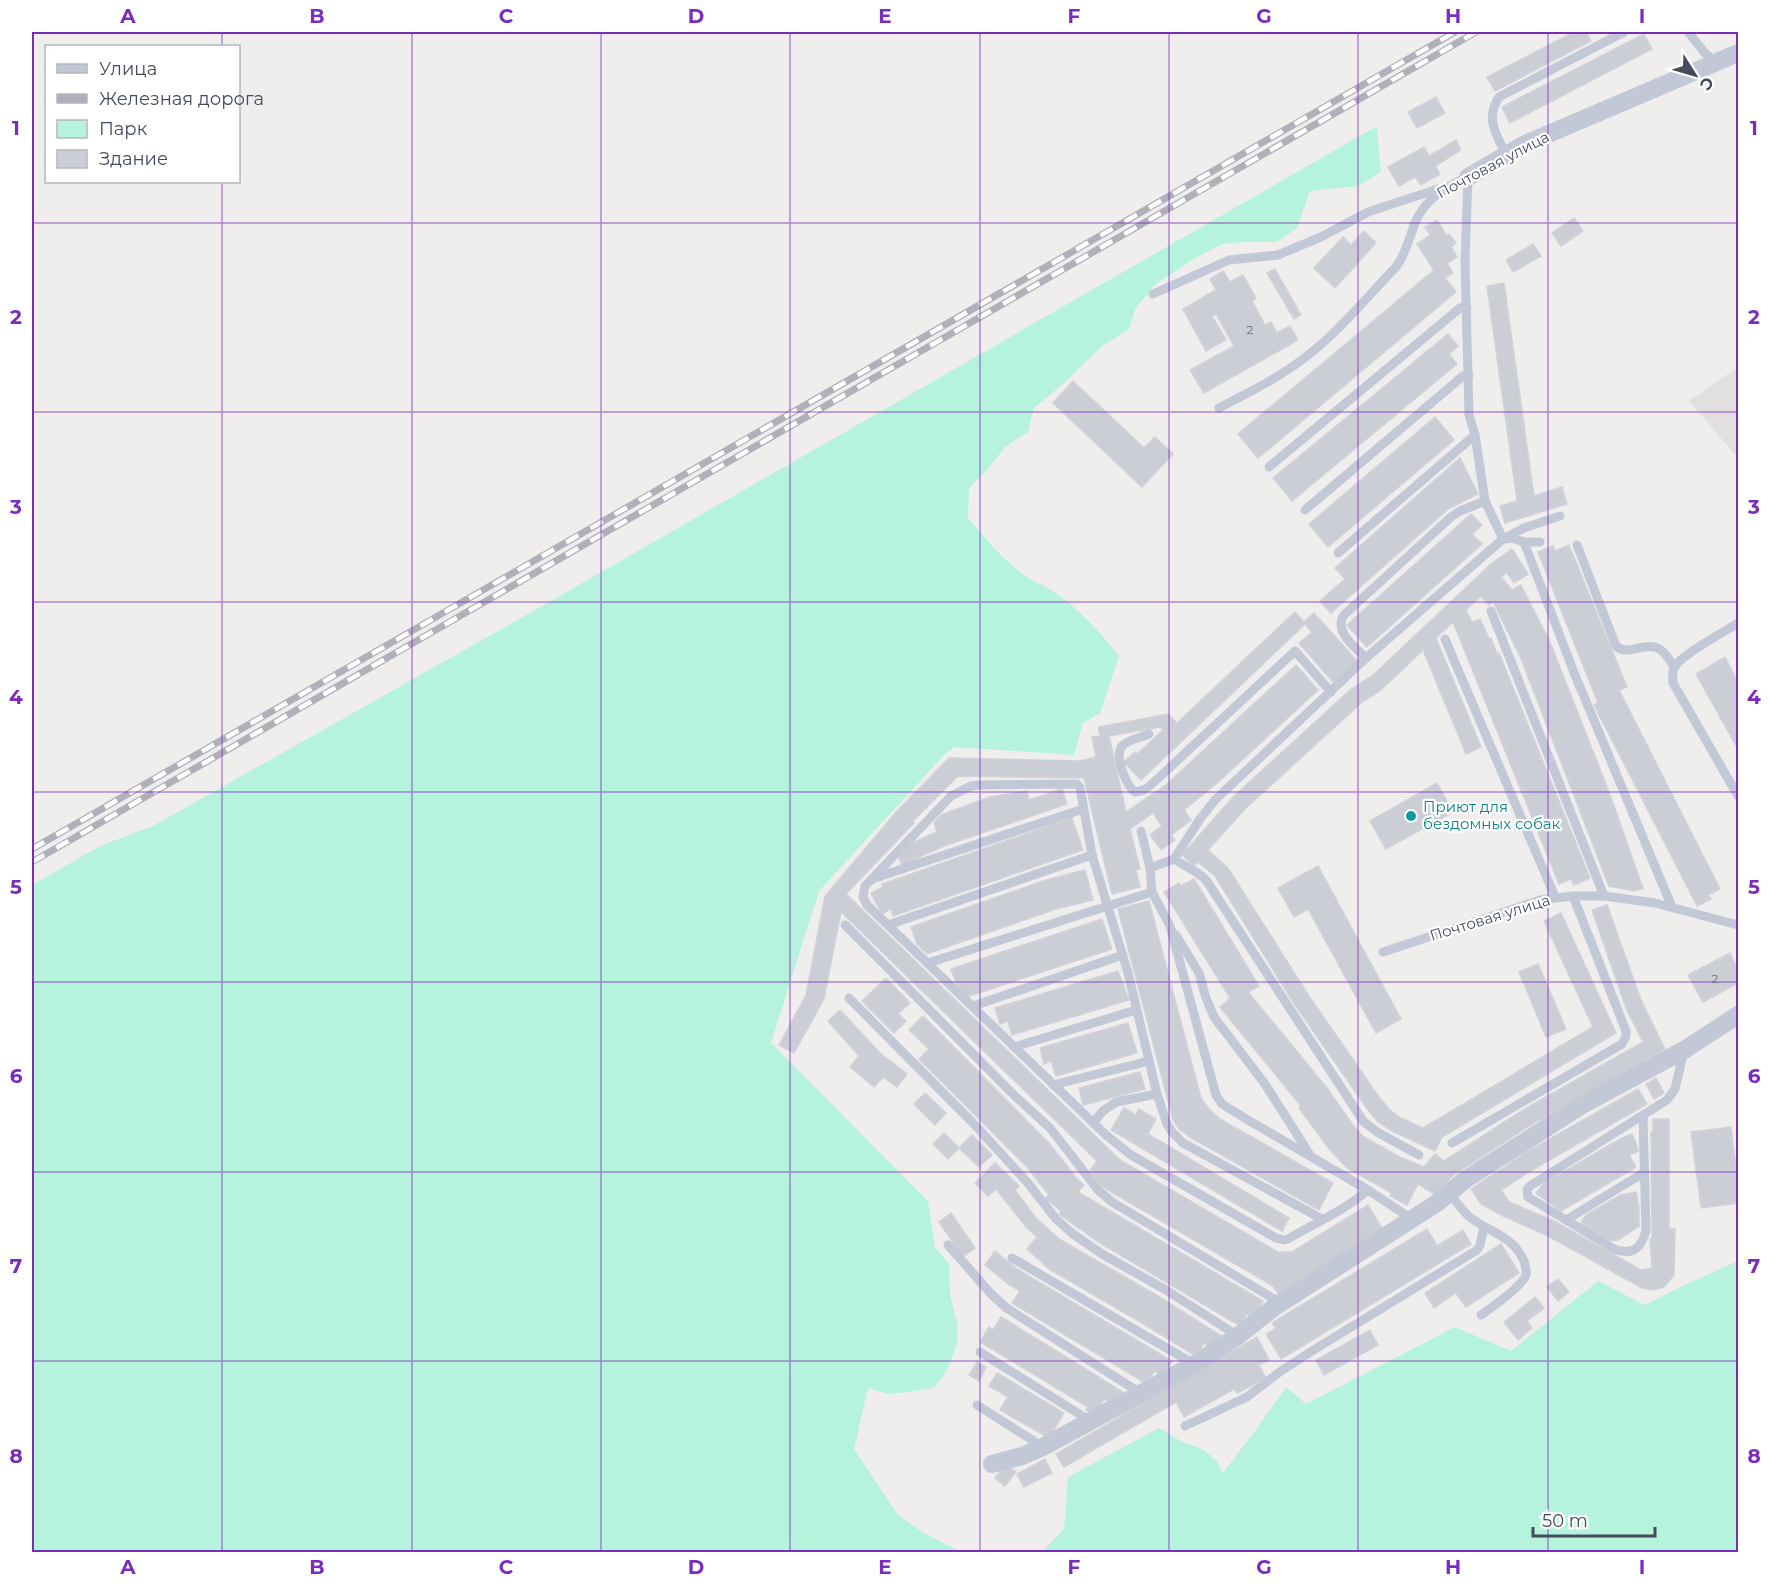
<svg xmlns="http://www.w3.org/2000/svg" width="1770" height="1584" viewBox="0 0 1770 1584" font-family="Montserrat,sans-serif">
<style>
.education{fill:#e2dfdf}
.green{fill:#b6f3dc}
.building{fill:#ccced6;stroke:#d1d1da;stroke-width:1.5}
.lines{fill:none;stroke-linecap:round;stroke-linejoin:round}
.service{stroke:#c2c8d6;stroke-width:9}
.minor{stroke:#c2c8d6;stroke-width:18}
.rail-casing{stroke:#afb0b9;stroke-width:7}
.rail{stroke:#fff;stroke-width:4.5;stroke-dasharray:14;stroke-linecap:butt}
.grid{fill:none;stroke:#7b2cbf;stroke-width:1.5;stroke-opacity:0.55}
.culture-dot{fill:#0f9aa8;stroke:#fff;stroke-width:2}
.labels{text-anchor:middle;stroke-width:4.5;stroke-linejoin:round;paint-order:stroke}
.number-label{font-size:12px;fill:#666c7b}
.street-label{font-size:15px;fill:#444b5d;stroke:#fff}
.culture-label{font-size:15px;fill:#0d838f;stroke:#fff;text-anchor:start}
.neatline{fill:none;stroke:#7b2cbf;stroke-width:2}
.grid-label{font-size:20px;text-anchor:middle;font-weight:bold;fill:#7b2cbf}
</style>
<rect width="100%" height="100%" fill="#f0eeed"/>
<path class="education" d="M1738,367V458L1689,401Z"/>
<g class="green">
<path d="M1377,126L1381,172L1358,186L1310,191L1297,228L1277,242H1245L1222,244L1194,259L1157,283L1136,307L1129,329L1102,346L1063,384L1034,408L1028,432L1005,447L987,470L969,488L968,518C985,538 1003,560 1024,575C1033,581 1043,585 1052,591C1079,608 1099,631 1119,656L1100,713L1083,723L1074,755L955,747L946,753L819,891L771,1043L928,1201L935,1247L949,1264L950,1295L957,1323V1342L951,1361L943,1377L933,1388L908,1392L889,1394L868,1388L854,1449L898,1515L924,1533L961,1552H32V885L100,846L153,826L544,605Z"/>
<path d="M1738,1261V1552H1030L1043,1551L1064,1529L1068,1477L1159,1428L1181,1441L1204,1450L1217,1461L1222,1474L1255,1431L1286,1387L1306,1404L1455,1327L1511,1351L1598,1281L1645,1305L1682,1286Z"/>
</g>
<g class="building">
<path d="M1574,32H1586L1591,41L1495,91L1487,77Z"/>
<path d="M1644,34L1652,49L1510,123L1502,107Z"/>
<path d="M1436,97L1445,113L1417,128L1408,112Z"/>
<path d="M1456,140L1461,150L1435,166L1440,174L1421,185L1415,177L1399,186L1388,167L1424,147L1429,156Z"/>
<path d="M1574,218L1583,231L1561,246L1552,233Z"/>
<path d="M1437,220L1447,236L1449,234L1456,243L1451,247L1457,257L1447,263L1453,273L1445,278L1456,292L1258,458L1238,434L1434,270L1417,244L1430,235L1425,227Z"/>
<path d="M1364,231L1376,243L1335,288L1314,268L1343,237L1351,245Z"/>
<path d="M1533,244L1541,256L1513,272L1506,260Z"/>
<path d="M1275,269L1301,315L1294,319L1267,273Z"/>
<path d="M1223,271L1230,282L1243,275L1256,298L1252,301L1265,325L1271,322L1277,333L1290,326L1298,340L1204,393L1190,370L1234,346L1216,314L1212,316L1226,340L1206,351L1183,309L1216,290L1210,279Z"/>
<path d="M1504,283L1534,496L1562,487L1567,504L1505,523L1500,506L1517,501L1487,286Z"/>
<path d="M1448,334L1458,346L1449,354L1457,364L1292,501L1273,478Z"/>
<path d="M1073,381L1144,448L1155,437L1173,454L1142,487L1053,403Z"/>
<path d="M1435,417L1454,440L1328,547L1309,524Z"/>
<path d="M1460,458L1478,494L1448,509L1331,613L1320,601L1345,579L1335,568Z"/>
<path d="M1471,514L1482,525L1472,534L1482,544L1367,647L1347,625Z"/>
<path d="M1569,545L1627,687L1619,690L1720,889L1708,895L1711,899L1697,906L1594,705L1598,703L1538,552L1553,546L1555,551Z"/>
<path d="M1512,549L1528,574L1514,583L1507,573L1501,577L1512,590L1521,585L1550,642L1609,792L1643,888L1635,891L1609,886L1520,656L1493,602L1489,605L1481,596L1466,610L1472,622L1480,619L1489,639L1491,638L1497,654L1499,653L1590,878L1574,885L1571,879L1559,884L1453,622L1436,638L1481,747L1466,754L1423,650L1381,690L1360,704L1245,809L1208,850L1228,868L1309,996L1379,1097L1390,1110L1401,1118L1423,1128L1593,1027L1544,921L1561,913L1616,1033L1442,1137L1435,1151L1392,1131L1377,1121L1366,1107L1295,1005L1215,876L1198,862L1194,866L1182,855L1233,797L1350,690L1372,676L1492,563Z"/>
<path d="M1295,612L1304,622L1314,613L1357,661L1333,682L1299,643L1312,632L1305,624L1141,780L1124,762L1135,752L1137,754L1163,730L1160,727L1109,736L1126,812L1167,784L1296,665L1318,690L1216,784L1184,810L1191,820L1171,835L1175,840L1161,850L1150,835L1162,826L1153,813L1130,829L1140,869L1136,870L1140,887L1112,894L1084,778L958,776L912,822L914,823L846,894L1120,1160L1278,1252H1292L1368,1205L1383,1230L1278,1294L1273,1286L1101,1186L1090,1170L1097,1161L841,912L824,999L794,1053L779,1045L806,995L825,896L897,811L949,758L1080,761L1096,757L1092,737L1100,736L1098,727L1168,714L1177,723Z"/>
<path d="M1725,657L1738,682V749L1696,674Z"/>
<path d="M1437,783L1453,812L1386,849L1370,821Z"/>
<path d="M1062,789L1067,804L944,846L902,865L898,856L910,844L937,832L934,823L941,815L990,797L1027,791L1029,800Z"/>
<path d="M1072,818L1083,850L893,916L891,909L882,914L871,893L883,887L882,884Z"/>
<path d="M1318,866L1401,1019L1376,1033L1308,909L1294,917L1278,888Z"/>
<path d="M1085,870L1093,900L1056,909L927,954L917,944L911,927L1046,880Z"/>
<path d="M1194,879L1259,986L1248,992L1327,1088L1355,1128L1364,1137L1400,1157L1424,1167L1435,1154L1444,1161L1523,1110L1643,1042L1626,1008L1592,910L1607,905L1641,1000L1665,1049L1531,1125L1453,1175L1436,1195L1418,1184L1407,1205L1390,1196L1392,1193L1347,1168L1329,1149L1299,1108L1301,1106L1220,1007L1230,998L1164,892L1179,883L1181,886Z"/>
<path d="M1149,901L1201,1098L1209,1109L1220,1119L1333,1183L1319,1210L1190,1137L1180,1130L1173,1120L1118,909Z"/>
<path d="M1102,919L1112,949L966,997L956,983L951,969Z"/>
<path d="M1730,953L1738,970V983L1703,1002L1688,975Z"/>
<path d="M1538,964L1566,1029L1546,1037L1519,972Z"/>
<path d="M1118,971L1129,1000L1012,1035L1008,1021L1000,1024L995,1008Z"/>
<path d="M886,978L910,1003L898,1014L906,1021L894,1033L862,1001Z"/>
<path d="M840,1010L880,1053L907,1074L897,1087L883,1077L874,1087L850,1067L859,1056L828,1021Z"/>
<path d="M923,1016L1050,1144L1077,1179L1084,1185L1078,1192L1263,1301L1253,1317L1247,1314L1240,1326L1100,1243L1059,1214L1061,1211L1045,1198L1049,1195L1027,1167L919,1059L929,1049L909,1030Z"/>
<path d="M1128,1023L1137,1053L1056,1076L1051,1061L1044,1064L1040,1048Z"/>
<path d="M1140,1072L1145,1089L1083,1105L1079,1088Z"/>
<path d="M1656,1078L1664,1093L1654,1099L1646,1084Z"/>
<path d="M1638,1089L1647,1104L1539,1166L1501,1190L1509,1202L1554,1221L1641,1270L1652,1268L1650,1239H1652L1651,1132H1653V1119H1669V1229H1675L1674,1275L1664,1287L1653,1290L1642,1288L1548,1236L1503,1216L1481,1204L1471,1189L1530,1150Z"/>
<path d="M925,1093L946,1113L935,1125L914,1104Z"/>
<path d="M1124,1108L1136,1115L1139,1109L1156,1119L1148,1134L1289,1218L1282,1231L1111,1130Z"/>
<path d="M1731,1127L1738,1183V1203L1701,1208L1691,1132Z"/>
<path d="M944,1133L959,1148L948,1159L933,1144Z"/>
<path d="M1632,1134L1639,1151L1629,1155L1636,1167L1561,1211L1536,1193L1544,1183L1620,1139Z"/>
<path d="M972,1135L992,1155L979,1167L959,1148Z"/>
<path d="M995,1163L1019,1186L1015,1190L1036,1218L1059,1239L1158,1296L1223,1337L1209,1347L1204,1343L1196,1356L1142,1323L1049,1269L1027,1249L1037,1237L1026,1227L996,1189L988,1196L975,1183Z"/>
<path d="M1636,1192L1639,1207V1226L1618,1240L1610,1241L1581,1223L1586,1215L1620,1195Z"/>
<path d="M951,1213L975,1248L963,1257L939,1222Z"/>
<path d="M1427,1229L1437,1246L1463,1230L1471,1244L1281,1359L1266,1334L1276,1328L1272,1323Z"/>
<path d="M1501,1244L1519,1273L1466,1307L1456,1293L1434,1308L1425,1293Z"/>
<path d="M995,1251L1017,1269L1172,1361L1163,1376L1154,1371L1147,1384L1012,1303L1020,1291L1008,1284L985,1265Z"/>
<path d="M1558,1279L1569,1292L1558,1301L1547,1287Z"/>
<path d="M1535,1297L1544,1308L1527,1321L1532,1328L1518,1340L1504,1322Z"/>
<path d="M1001,1317L1123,1392L1115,1406L1104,1399L1095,1415L1086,1410L1088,1407L980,1342L989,1327L993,1330Z"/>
<path d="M1370,1330L1378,1345L1324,1375L1316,1360Z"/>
<path d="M1257,1337L1269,1360L1259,1365L1266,1378L1237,1393L1234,1389L1184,1417L1176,1402L1064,1467L1056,1454Z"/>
<path d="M977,1362L986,1367L979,1381L969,1375Z"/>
<path d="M997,1373L1064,1413L1049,1438L1000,1410L1008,1397L989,1386Z"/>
<path d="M1045,1459L1052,1473L1024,1487L1017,1474Z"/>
<path d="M1006,1465L1016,1472L1005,1486L995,1478Z"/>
</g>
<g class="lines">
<g class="service">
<path d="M1688,32L1704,52L1716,63"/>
<path d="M1506,154C1496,134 1485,119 1499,97L1624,32"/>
<path d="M1153,294L1229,260L1278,255L1321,237L1368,212L1438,189"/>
<path d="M1219,408C1247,393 1277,379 1303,359C1338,333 1366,298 1396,267C1406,254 1409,238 1415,223C1425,199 1445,187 1468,177L1465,262L1469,415L1475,435L1485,501L1503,539L1524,528L1560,516"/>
<path d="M1269,467L1460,308L1467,307"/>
<path d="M1305,510L1463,376H1469"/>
<path d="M1524,542L1575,675L1672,907"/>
<path d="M1577,545L1616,646C1628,658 1648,638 1662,651C1667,655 1671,662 1674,667"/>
<path d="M1338,553L1475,435"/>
<path d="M1491,611L1604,896"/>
<path d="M1738,623C1723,633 1686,652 1676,665C1671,671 1673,676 1673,683L1738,796"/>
<path d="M1445,639L1555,897"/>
<path d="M1366,658C1355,647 1333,631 1344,615L1451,517L1460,511L1485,501"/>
<path d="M1149,734C1142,737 1127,740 1122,746C1114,755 1126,786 1135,792L1144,790L1152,784L1295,651L1331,692"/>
<path d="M1141,831L1150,868L1152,892L1170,926L1216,1095L1222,1104L1248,1120L1368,1190"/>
<path d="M1174,859L1200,819L1215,800L1366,658L1503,539L1512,538L1524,542H1540"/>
<path d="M1150,868L1174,859L1199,874L1206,880L1363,1121L1377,1132L1419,1155"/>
<path d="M872,879L1083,809"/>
<path d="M845,925L1016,1097L1050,1128L1099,1191L1112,1202L1281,1303"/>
<path d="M888,925L1092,855"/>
<path d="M1176,935L1199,973L1206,998L1214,1017L1265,1084L1310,1155"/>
<path d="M1383,952L1540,900L1573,896H1604L1655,903L1738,925"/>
<path d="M928,963L1152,892"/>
<path d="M849,998L973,1123L1027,1182L1056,1219L1073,1234L1102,1254L1166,1290L1238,1336"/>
<path d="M973,1006L1123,955"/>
<path d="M1014,1047L1136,1010"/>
<path d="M1053,1085L1149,1061"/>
<path d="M1643,1115L1646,1230C1642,1248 1632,1256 1614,1249L1528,1197L1527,1190L1530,1186L1667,1100L1675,1089L1684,1051"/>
<path d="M1093,1123L1103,1111L1116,1102L1157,1094"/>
<path d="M1452,1143L1622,1044L1626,1036V1031L1573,896"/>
<path d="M1450,1193C1456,1202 1462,1211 1471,1218C1491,1233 1513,1236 1524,1261C1525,1265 1527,1270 1526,1275C1522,1286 1491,1308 1481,1315"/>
<path d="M1322,1219L1183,1143L1172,1132L1167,1124L1157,1094L1128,973L1092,855L1080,788L1077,784L979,785L971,786L951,796L865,886L863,897L867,905L1106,1135L1131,1155L1276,1238L1284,1240L1288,1239C1315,1223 1345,1210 1368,1190L1412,1219"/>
<path d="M1566,1220L1645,1172"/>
<path d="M948,1245L992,1295L1008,1309L1142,1394"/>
<path d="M1012,1258L1194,1364"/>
<path d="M980,1352L1092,1422"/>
<path d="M977,1405L1043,1447"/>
<path d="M1185,1426L1247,1397L1281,1371L1312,1351L1477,1250L1480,1245L1484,1227"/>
</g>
<g class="minor">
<path d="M1468,177L1525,144L1738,53"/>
<path d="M992,1464L1022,1456L1043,1447L1195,1364L1238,1336L1273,1308L1437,1203L1466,1179L1584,1104L1684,1050L1738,1015"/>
</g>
<g class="rail-casing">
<g id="rail">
<path d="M32,849L1455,32"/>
<path d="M32,862L1476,32"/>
</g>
</g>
<use href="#rail" class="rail"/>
</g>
<path class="grid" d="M222,32V46M412,32V1552M601,32V1552M790,32V1552M980,32V1552M1169,32V1552M1358,32V1552M1548,32V1552M222,182V1552M32,223H1738M32,412H1738M32,602H1738M32,792H1738M32,982H1738M32,1172H1738M32,1361H1738"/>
<circle class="culture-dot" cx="1411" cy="816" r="6"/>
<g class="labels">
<g class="number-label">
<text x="1250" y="334">2</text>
<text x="1715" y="983">2</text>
</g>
<g class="street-label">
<text transform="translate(1493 165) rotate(-28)" y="5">Почтовая улица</text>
<text transform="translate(1490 918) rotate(-17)" y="5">Почтовая улица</text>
</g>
<g class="culture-label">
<text x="1423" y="812">Приют для<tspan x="1423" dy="17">бездомных собак</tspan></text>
</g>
</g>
<rect width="1770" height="1584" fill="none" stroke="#ffffff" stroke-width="66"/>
<rect x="45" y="45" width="195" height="138" fill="#ffffff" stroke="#b4b7be" stroke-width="1.5"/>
<rect x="57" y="64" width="30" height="9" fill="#c2c8d6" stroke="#b4b7be" stroke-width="1.5"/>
<text x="99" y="75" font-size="18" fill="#444b5d">Улица</text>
<rect x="57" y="94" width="30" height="9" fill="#afb0b9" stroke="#b4b7be" stroke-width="1.5"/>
<text x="99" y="105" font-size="18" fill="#444b5d">Железная дорога</text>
<rect x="57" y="120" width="30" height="18" fill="#b6f3dc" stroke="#b4b7be" stroke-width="1.5"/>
<text x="99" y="135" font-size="18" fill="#444b5d">Парк</text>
<rect x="57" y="150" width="30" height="18" fill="#ccced6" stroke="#b4b7be" stroke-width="1.5"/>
<text x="99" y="165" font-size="18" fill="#444b5d">Здание</text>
<g transform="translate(1695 75) rotate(127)" stroke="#ffffff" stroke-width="4.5" paint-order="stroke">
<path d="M0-4.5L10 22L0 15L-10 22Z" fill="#444b5d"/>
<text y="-9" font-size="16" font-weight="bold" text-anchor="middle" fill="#444b5d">С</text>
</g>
<path d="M1533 1527v9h122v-9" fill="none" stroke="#444b5d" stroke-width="3"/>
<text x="1542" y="1527" font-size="18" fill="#444b5d" stroke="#ffffff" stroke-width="4.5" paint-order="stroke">50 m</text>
<rect x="33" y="33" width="1704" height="1518" class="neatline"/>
<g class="grid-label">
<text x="128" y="23">A</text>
<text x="317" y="23">B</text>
<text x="506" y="23">C</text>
<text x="696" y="23">D</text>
<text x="885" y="23">E</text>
<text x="1074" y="23">F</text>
<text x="1264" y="23">G</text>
<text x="1453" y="23">H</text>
<text x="1642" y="23">I</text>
<text x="16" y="135">1</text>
<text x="1754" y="135">1</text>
<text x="16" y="324">2</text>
<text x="1754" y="324">2</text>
<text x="16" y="514">3</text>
<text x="1754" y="514">3</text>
<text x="16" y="704">4</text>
<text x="1754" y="704">4</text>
<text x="16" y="894">5</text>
<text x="1754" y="894">5</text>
<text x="16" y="1083">6</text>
<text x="1754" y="1083">6</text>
<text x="16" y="1273">7</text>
<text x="1754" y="1273">7</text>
<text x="16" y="1463">8</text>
<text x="1754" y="1463">8</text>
<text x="128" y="1574">A</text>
<text x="317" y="1574">B</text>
<text x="506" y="1574">C</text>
<text x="696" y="1574">D</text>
<text x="885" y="1574">E</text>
<text x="1074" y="1574">F</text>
<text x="1264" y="1574">G</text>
<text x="1453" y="1574">H</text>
<text x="1642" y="1574">I</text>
</g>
</svg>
